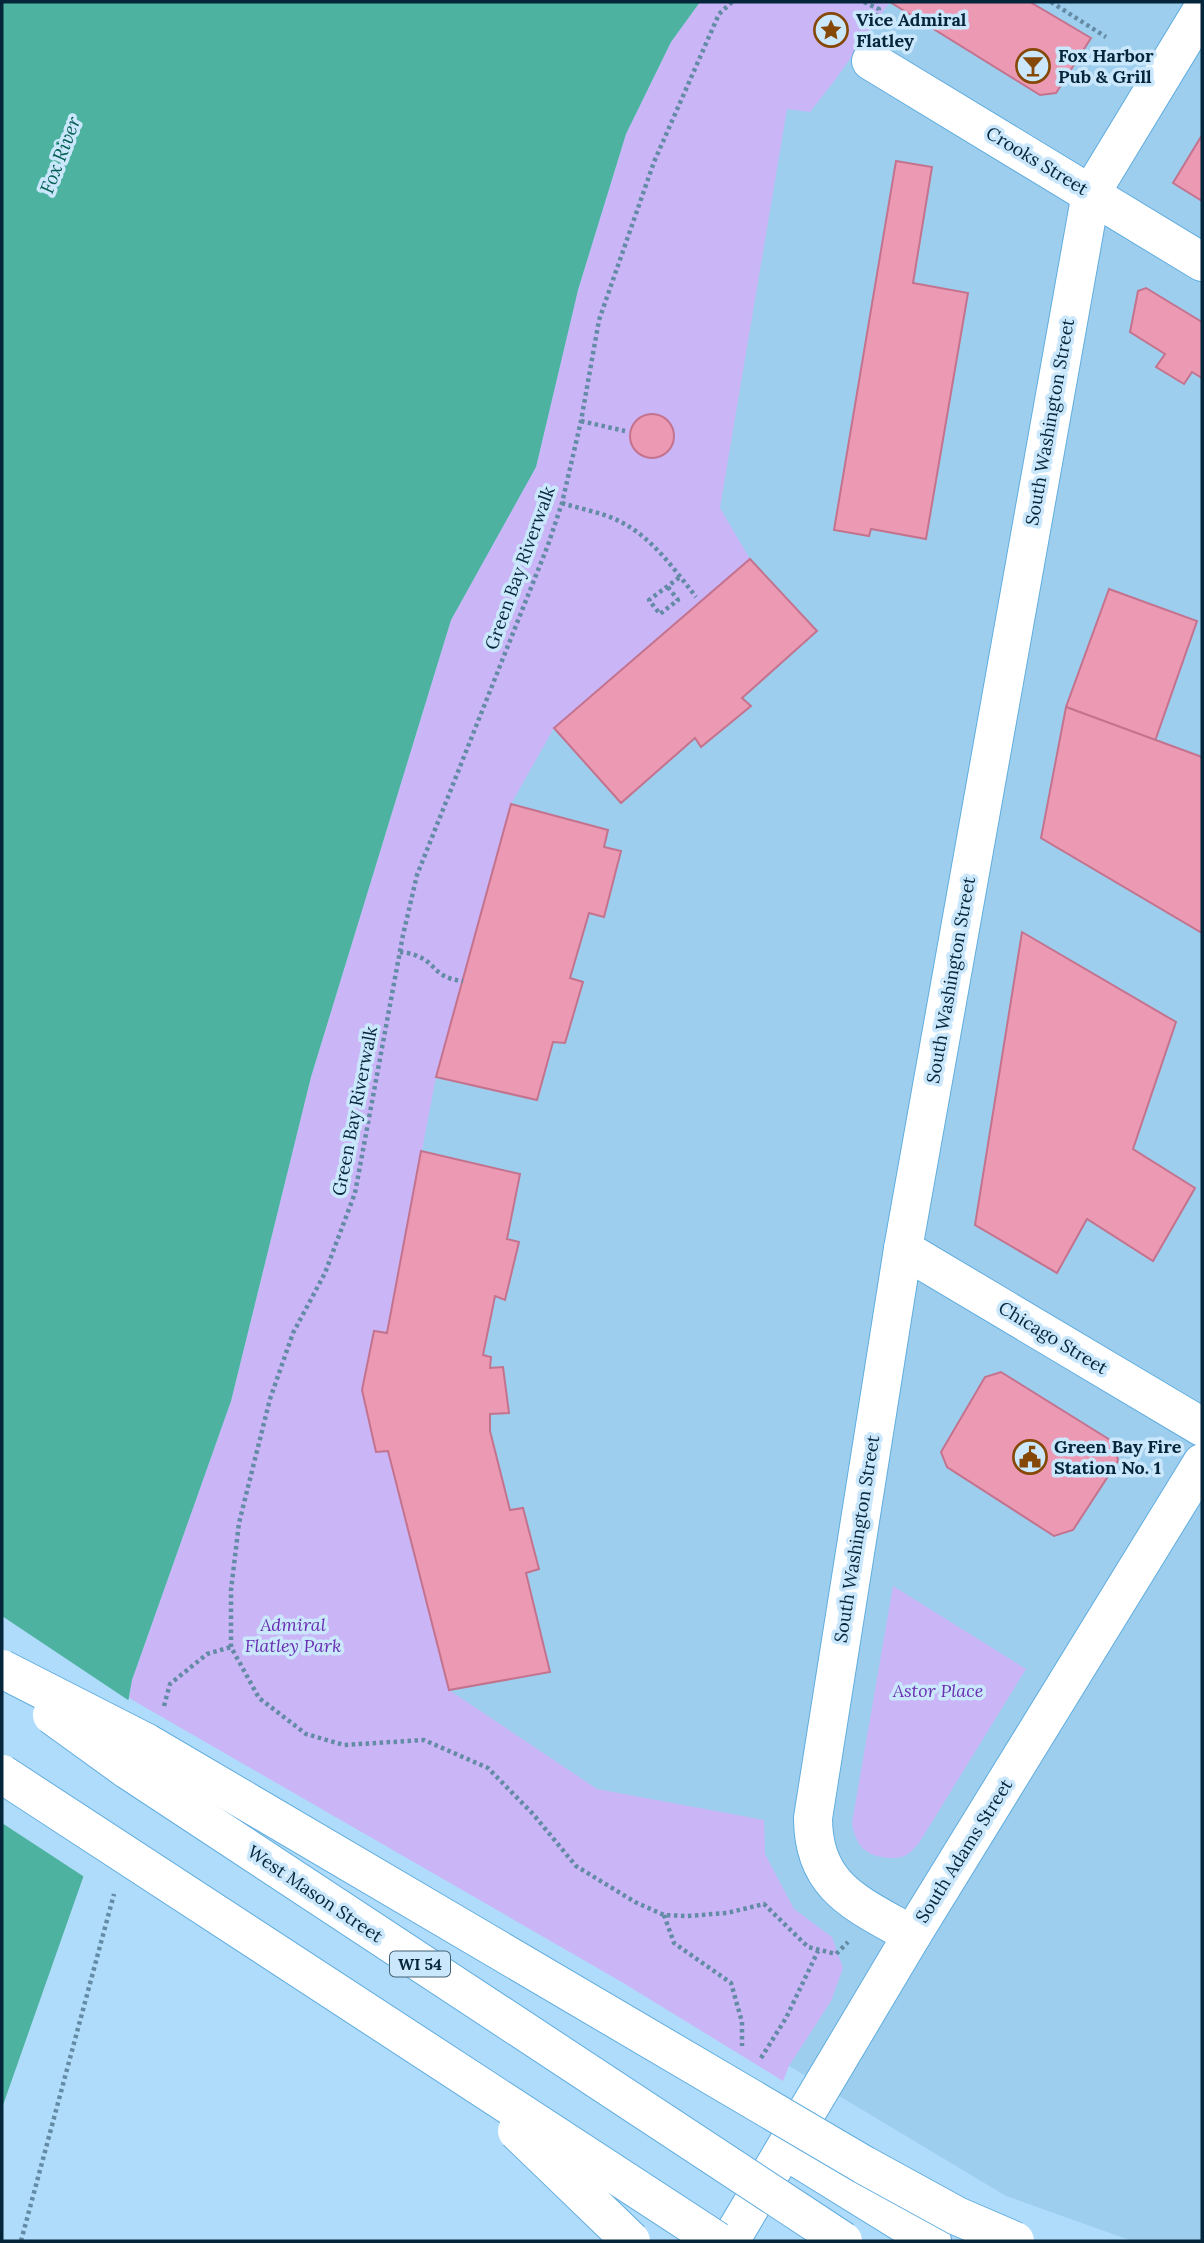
<svg xmlns="http://www.w3.org/2000/svg" width="1204" height="2243" viewBox="0 0 1204 2243" font-family="Lora,serif">
<style>
.built{fill:#9eceee}
.green{fill:#cab5f7}
.water{fill:#4db29f}
.pier{fill:#b0dcfb}
.building{fill:#ec99b4;stroke:#c3738e;stroke-width:2}
.lines{fill:none;stroke-linecap:round;stroke-linejoin:round}
.minor-casing{stroke:#61adde;stroke-width:40}
.path{stroke:#648ba5;stroke-width:4.5;stroke-dasharray:3.5 3.5;stroke-linecap:butt}
.minor{stroke:#fff;stroke-width:38}
.major-bridge-casing{stroke:#61adde;stroke-width:40;stroke-linecap:butt}
.major-bridge{stroke:#fff;stroke-width:38}
.labels{text-anchor:middle;stroke-width:7;stroke-linejoin:round;paint-order:stroke}
.shield{fill:#cae7fc;stroke:#406074;stroke-width:2}
.shield-label{font-size:16px;font-weight:bold;fill:#05263a}
.poi-label{font-size:18px;font-weight:bold;fill:#05263a;stroke:#cae7fc;text-anchor:start}
.street-label{font-size:18px;fill:#05263a;stroke:#cae7fc}
.park-label{font-size:18px;font-style:italic;fill:#692eb1;stroke:#cae7fc}
.water-label{font-size:19px;font-style:italic;fill:#045e51;stroke:#cae7fc}
</style>
<rect width="100%" height="100%" fill="#b0dcfb"/>
<path class="built" d="M700,2H1202V2241H1132L1006,2196L789,2066L188,1521L231,1401L451,620L578,290Z"/>
<g class="green">
<path d="M700,2H890L835,80L810,112L787,109L720,508L750,559L554,728L511,804L436,1077L387,1333L374,1332L362,1390L376,1452L388,1451L449,1690L597,1789L764,1820L765,1854L794,1909L832,1937L843,1968L831,2001L789,2066L783,2081L620,1981L129,1698L132,1680L231,1401L311,1077L451,620L536,467L578,290L626,134L671,42Z"/>
<path d="M893,1586L1026,1669L919,1843C915,1847 911,1853 906,1855C902,1858 894,1858 889,1858C865,1856 856,1846 852,1823Z"/>
</g>
<path class="water" d="M2,2H700L671,42L626,134L578,290L536,467L451,620L311,1077L231,1401L132,1680L111,1798L2,2108Z"/>
<path class="pier" d="M2,1616L131,1702L114,1799L86,1878L2,1823Z"/>
<g class="building">
<path d="M890,2H1030L1091,38L1056,93L1040,95Z"/>
<path d="M1202,135V201L1173,183Z"/>
<path d="M896,161L932,167L913,283L968,293L926,539L871,529L869,536L834,530Z"/>
<path d="M1146,288L1202,322V378L1192,372L1184,384L1156,367L1165,354L1130,332L1138,291Z"/>
<circle cx="652" cy="436" r="22"/>
<path d="M750,559L817,631L742,698L751,706L701,747L695,738L621,803L554,728Z"/>
<path d="M1109,589L1197,621L1155,741L1066,707Z"/>
<path d="M1066,707L1202,757V933L1041,838Z"/>
<path d="M511,804L608,830L604,847L621,851L604,917L589,913L570,978L583,982L565,1043L553,1042L537,1100L436,1077Z"/>
<path d="M1022,932L1176,1022L1133,1149L1195,1188L1153,1261L1087,1219L1057,1273L975,1225Z"/>
<path d="M421,1151L520,1174L507,1239L519,1242L505,1300L495,1296L483,1355L491,1357L490,1368L503,1367L509,1413L490,1414V1431L510,1510L523,1508L539,1569L526,1573L550,1672L449,1690L388,1451L376,1452L362,1390L374,1331L387,1333Z"/>
<path d="M1001,1372L1115,1443L1118,1461L1073,1530L1054,1536L947,1467L941,1452L985,1377Z"/>
</g>
<g class="lines">
<g class="minor-casing">
<g id="minor">
<path d="M871,61L1202,262"/>
<path d="M903,1249L1202,1427"/>
<path d="M912,1935C858,1904 813,1888 813,1818L903,1249L1091,193L1202,10"/>
<path d="M785,2150L932,2241"/>
<path d="M730,2241L912,1935L1202,1463"/>
</g>
</g>
<g class="path">
<path d="M732,2L719,14L654,162L599,320L581,421L562,503L548,545L417,875L403,935L355,1193L325,1273L293,1333L270,1399L239,1523L231,1590V1647L259,1698L306,1734L344,1745L424,1740L488,1768L533,1814L576,1866L635,1902L664,1915L687,1916L727,1913L764,1904L808,1947L836,1954L848,1942"/>
<path d="M864,2L879,9L876,23"/>
<path d="M1051,2L1106,37"/>
<path d="M581,421L625,431"/>
<path d="M562,503C580,509 601,512 619,521C652,537 674,569 696,597"/>
<path d="M668,587L678,600L660,614L649,600L680,577"/>
<path d="M400,952C405,953 412,953 417,956C437,963 433,978 463,981"/>
<path d="M164,1706L170,1684L207,1654L231,1647"/>
<path d="M664,1915L674,1943L731,1983L742,2022V2046"/>
<path d="M761,2058L786,2018L818,1951"/>
<path d="M21,2241L114,1894"/>
</g>
<use href="#minor" class="minor"/>
<g class="major-bridge-casing">
<g id="major-bridge">
<path d="M2,1669L147,1743L864,2165L957,2216L1015,2241"/>
<path d="M52,1715L128,1770L843,2241"/>
<path d="M2,1774L717,2241"/>
<path d="M517,2131L631,2241"/>
</g>
</g>
<use href="#major-bridge" class="major-bridge"/>
</g>
<defs>
<g id="sight-ring" transform="scale(1.75)"><circle r="9.5" fill="#cae7fc" stroke="#854806" stroke-width="1.5"/><path d="M0-6L1.8-2.2L6-1.7L2.9 1.2L3.7 5.4L0 3.3L-3.7 5.4L-2.9 1.2L-6-1.7L-1.8-2.2Z" fill="#854806"/></g>
<g id="bar-ring" transform="scale(1.75)"><circle r="9.5" fill="#cae7fc" stroke="#854806" stroke-width="1.5"/><path d="M-6-5H6L.8 .8V4.5H3.5V6h-7V4.5H-.8V.8Z" fill="#854806"/></g>
<g id="civic-ring" transform="scale(1.75)"><circle r="9.5" fill="#cae7fc" stroke="#854806" stroke-width="1.5"/><path d="M-.6-6.5H3V-4.5H.6V-3L4-1V1h2V6H-6V1h2V-1L-.6-3ZM-1.2 2.5V6h2.4V2.5Z" fill="#854806"/></g>
</defs>
<g fill-rule="evenodd">
<use href="#sight-ring" x="831" y="30"/>
<use href="#bar-ring" x="1033" y="66"/>
<use href="#civic-ring" x="1030" y="1457"/>
</g>
<g class="labels">
<rect class="shield" x="390" y="1951.5" width="60" height="25" rx="5"/>
<g class="shield-label">
<text x="420" y="1970">WI 54</text>
</g>
<g class="poi-label">
<text x="856" y="26">Vice Admiral<tspan x="856" dy="21">Flatley</tspan></text>
<text x="1058" y="62">Fox Harbor<tspan x="1058" dy="21">Pub &amp; Grill</tspan></text>
<text x="1054" y="1453">Green Bay Fire<tspan x="1054" dy="21">Station No. 1</tspan></text>
</g>
<g class="street-label">
<text transform="translate(1037 161) rotate(31)" y="6">Crooks Street</text>
<text transform="translate(1050 422) rotate(-80)" y="6">South Washington Street</text>
<text transform="translate(520 568) rotate(-70)" y="6">Green Bay Riverwalk</text>
<text transform="translate(951 980) rotate(-80)" y="6">South Washington Street</text>
<text transform="translate(355 1111) rotate(-79)" y="6">Green Bay Riverwalk</text>
<text transform="translate(1053 1338) rotate(31)" y="6">Chicago Street</text>
<text transform="translate(857 1539) rotate(-81)" y="6">South Washington Street</text>
<text transform="translate(964 1851) rotate(-58)" y="6">South Adams Street</text>
<text transform="translate(315 1894) rotate(34)" y="6">West Mason Street</text>
</g>
<g class="park-label">
<text x="293" y="1631">Admiral<tspan x="293" dy="21">Flatley Park</tspan></text>
<text x="938" y="1697">Astor Place</text>
</g>
<g class="water-label">
<text transform="translate(60 155) rotate(-69)" y="7">Fox River</text>
</g>
</g>
<rect width="1204" height="2243" fill="none" stroke="#05263a" stroke-width="7"/>
</svg>
